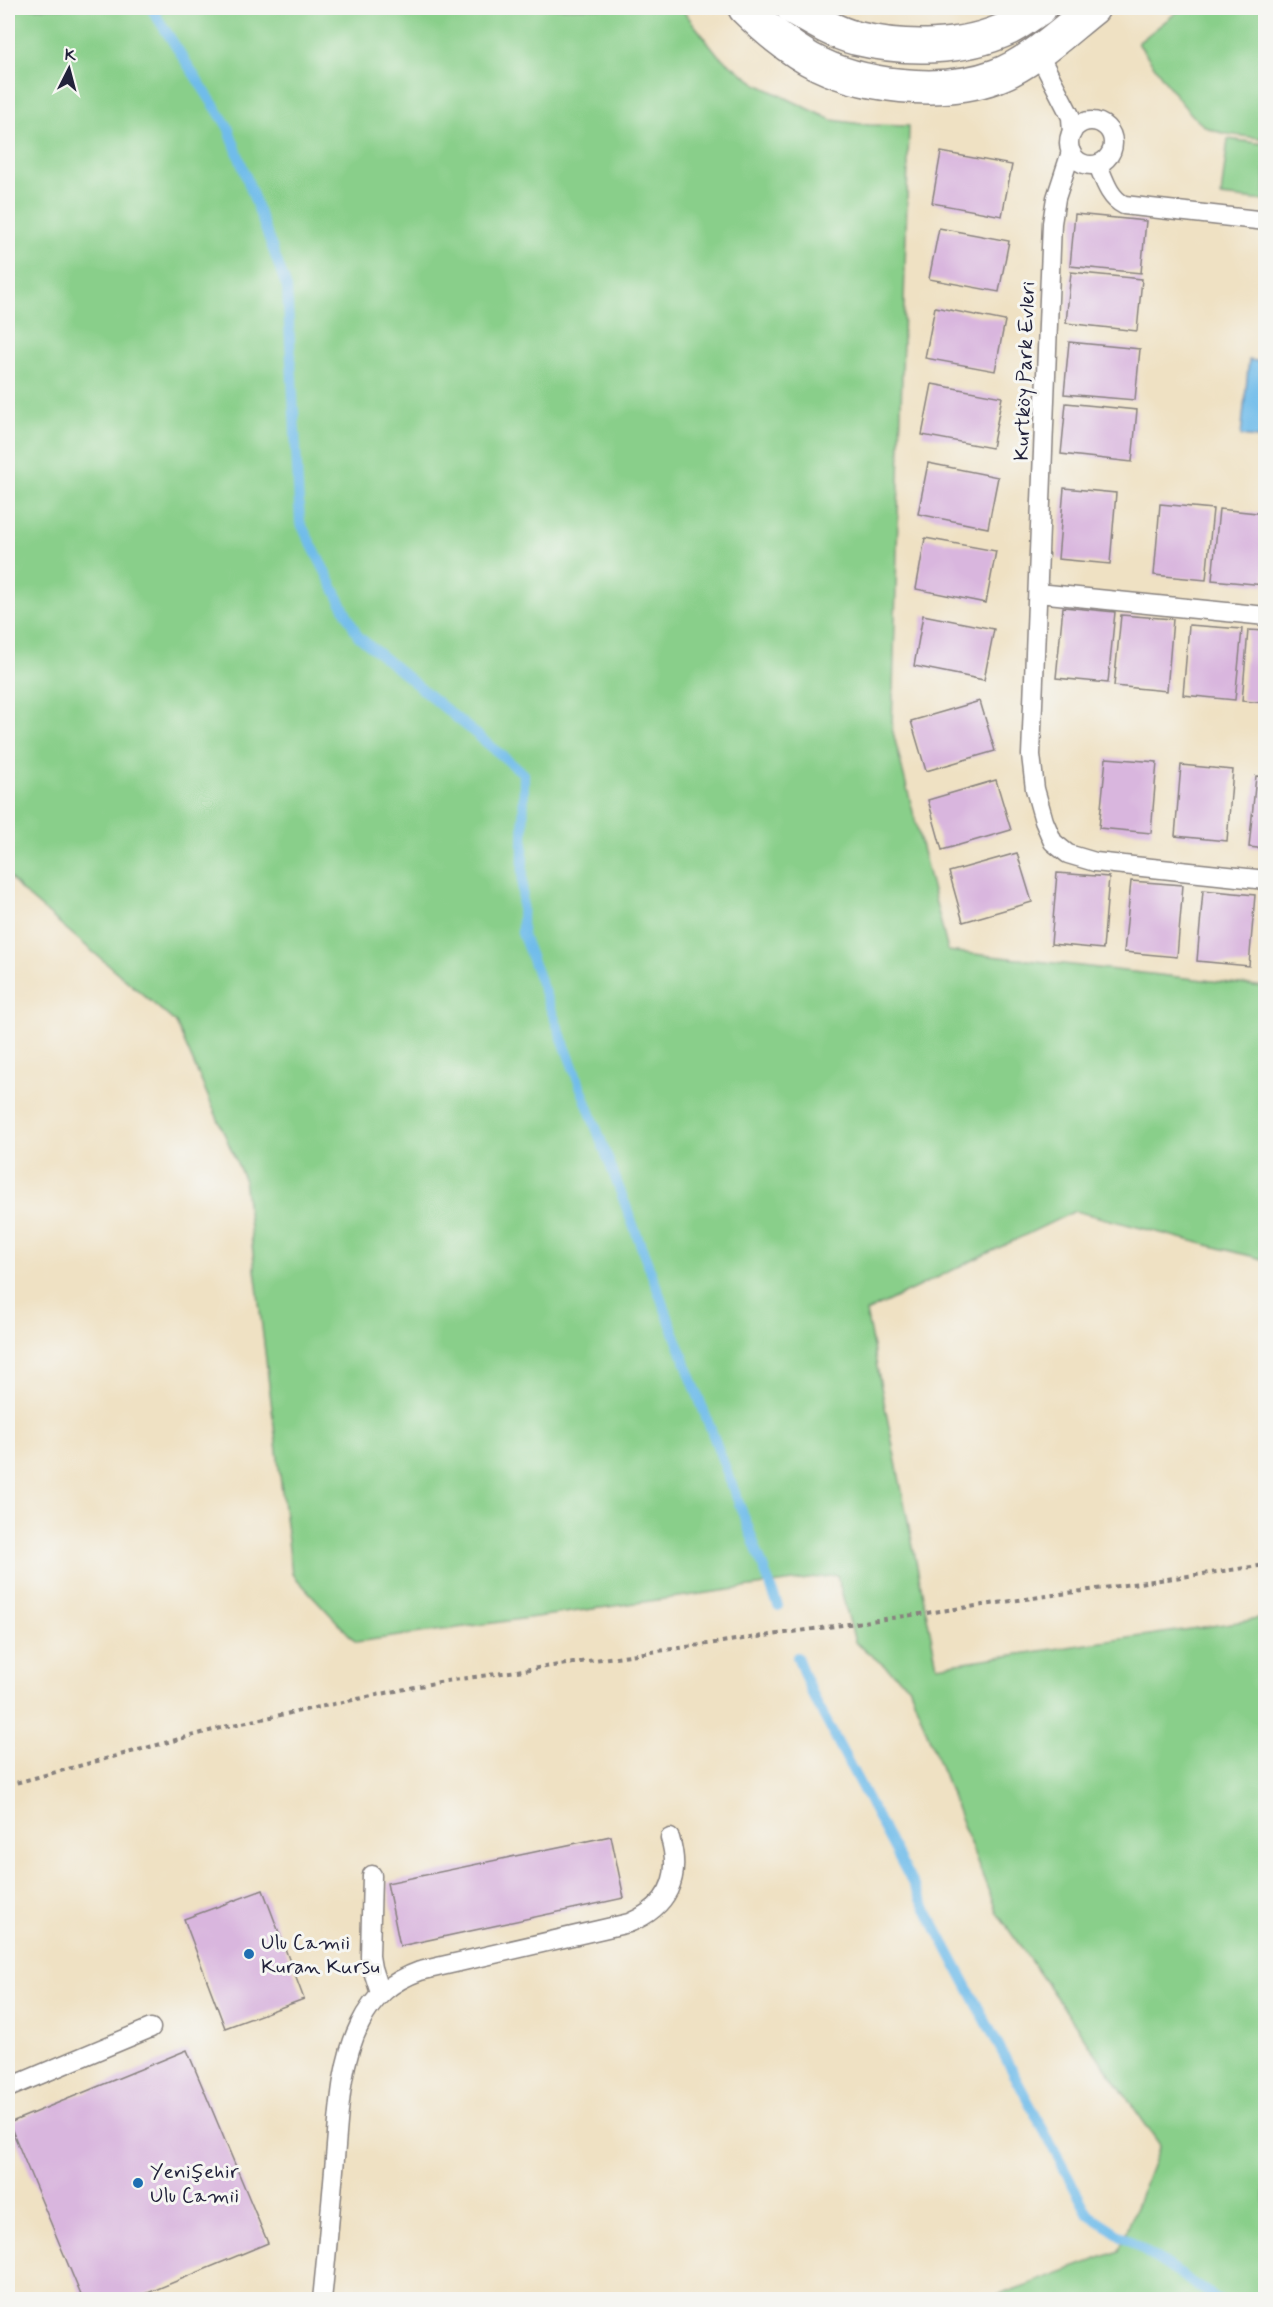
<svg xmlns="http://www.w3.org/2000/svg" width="1273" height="2307" viewBox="0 0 1273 2307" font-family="Mynerve,sans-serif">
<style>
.green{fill:#89cf8a;stroke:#567862;stroke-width:1.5}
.water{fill:#70bcea;stroke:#496f92;stroke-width:1.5}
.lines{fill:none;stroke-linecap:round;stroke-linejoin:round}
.stream{stroke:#70bcea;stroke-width:10}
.building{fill:#d9b6de}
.service-casing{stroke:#88827f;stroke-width:21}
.minor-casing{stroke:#88827f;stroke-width:36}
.path{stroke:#88827f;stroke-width:4;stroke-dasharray:4.5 4.5;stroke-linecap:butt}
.service{stroke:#fff;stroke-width:18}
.minor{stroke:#fff;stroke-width:33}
.poi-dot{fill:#1f6fb2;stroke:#f6f6f2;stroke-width:2}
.labels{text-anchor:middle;stroke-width:6;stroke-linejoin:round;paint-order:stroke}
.street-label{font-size:21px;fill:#22223b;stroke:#f6f6f2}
.poi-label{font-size:21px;fill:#22223b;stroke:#f6f6f2;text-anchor:start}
</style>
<rect width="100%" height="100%" fill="#f6f6f2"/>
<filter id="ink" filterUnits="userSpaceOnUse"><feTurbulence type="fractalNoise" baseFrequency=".0167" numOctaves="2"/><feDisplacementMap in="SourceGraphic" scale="12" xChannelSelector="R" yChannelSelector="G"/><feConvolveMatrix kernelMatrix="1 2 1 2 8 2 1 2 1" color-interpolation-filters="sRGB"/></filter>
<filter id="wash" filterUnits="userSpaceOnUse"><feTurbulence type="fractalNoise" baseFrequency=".008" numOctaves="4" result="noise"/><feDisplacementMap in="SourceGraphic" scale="24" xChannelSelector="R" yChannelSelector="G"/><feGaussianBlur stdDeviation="1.35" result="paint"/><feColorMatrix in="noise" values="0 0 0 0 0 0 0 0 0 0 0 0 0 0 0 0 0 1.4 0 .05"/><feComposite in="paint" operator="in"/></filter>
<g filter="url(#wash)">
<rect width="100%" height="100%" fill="#efe1c3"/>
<g class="green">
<path d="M8,8H681L719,56L757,84L832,120L869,125L909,126L892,728L948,951L1265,987L1266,1260L1075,1211L866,1312L937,1666L1265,1618V2299H988L1119,2251L1160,2145L997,1913L909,1686L855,1642L837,1575L356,1642L292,1574L244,1179L176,1023L22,891L8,875Z"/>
<path d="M1182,8H1265V139C1246,136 1223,136 1206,127C1187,116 1152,62 1138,43Z"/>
<path d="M1228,139L1265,144V201L1221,196Z"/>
</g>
<path class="water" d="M1249,360L1265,362V439L1241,436Z"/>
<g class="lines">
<g class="stream">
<path d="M151,8L228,127L287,288L300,522L358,636L524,774L522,933L778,1606"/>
<path d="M797,1657L811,1692L1088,2214L1219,2300"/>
</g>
</g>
<g id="blocks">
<g class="building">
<path d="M941,152L1012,165L1002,216L932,203Z"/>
<path d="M1075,214L1146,221L1141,273L1070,266Z"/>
<path d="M939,228L1009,241L999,292L929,279Z"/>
<path d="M1071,272L1142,279L1137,331L1066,323Z"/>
<path d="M935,307L1005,321L995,371L925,358Z"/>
<path d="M1069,342L1140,349L1135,400L1064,394Z"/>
<path d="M932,384L1002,397L992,448L922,435Z"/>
<path d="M1066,403L1137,410L1132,462L1061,454Z"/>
<path d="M928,463L998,477L988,528L918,514Z"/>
<path d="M1064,488L1116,493L1110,564L1058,559Z"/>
<path d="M1160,504L1213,509L1206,580L1154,575Z"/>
<path d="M1219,509L1266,514L1264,585L1212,580Z"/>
<path d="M925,538L996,551L986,603L916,589Z"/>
<path d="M1063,607L1115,612L1108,683L1056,678Z"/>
<path d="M923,615L994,629L984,680L914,666Z"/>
<path d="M1121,615L1173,619L1167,691L1114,686Z"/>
<path d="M1189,625L1242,629L1235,700L1183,695Z"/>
<path d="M1248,630L1266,631V703L1242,701Z"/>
<path d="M980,701L995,751L926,771L911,721Z"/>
<path d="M1106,758L1157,762L1151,833L1099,828Z"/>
<path d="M1181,765L1233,770L1227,841L1175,836Z"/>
<path d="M1256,776L1266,777V849L1249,847Z"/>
<path d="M996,780L1011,830L942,850L928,800Z"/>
<path d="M1017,853L1032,902L963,922L949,872Z"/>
<path d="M1057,873L1109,877L1103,949L1051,944Z"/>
<path d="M1131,881L1183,885L1177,957L1124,952Z"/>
<path d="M1203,890L1255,895L1249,966L1197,961Z"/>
<path d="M611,1836L624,1898L400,1946L387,1883Z"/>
<path d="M263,1890L304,1999L225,2028L184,1919Z"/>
<path d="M187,2050L268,2243L131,2300H83L9,2123Z"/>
</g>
</g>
</g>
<g filter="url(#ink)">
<use href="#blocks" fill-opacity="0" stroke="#88827f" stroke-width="1.5"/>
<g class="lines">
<g class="service-casing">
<g id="service">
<path d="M1037,51L1071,117L1072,133"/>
<circle cx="1091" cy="143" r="22"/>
<path d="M1071,152L1056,198L1052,223L1031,755L1035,789L1044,821L1053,842L1068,854L1095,862L1266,880"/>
<path d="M1098,165C1104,179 1109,198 1124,205L1266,221"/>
<path d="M1038,593L1266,616"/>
<path d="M372,1875L370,1956L372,1968L380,1993"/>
<path d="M8,2088L151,2028"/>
<path d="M322,2300C327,2252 331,2205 335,2158C339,2114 340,2064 360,2024C373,1997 392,1981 420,1971L629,1923C668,1907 682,1878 670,1838"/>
</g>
</g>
<g class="minor-casing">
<g id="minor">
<path d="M745,8C764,27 785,45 809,59C859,87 942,96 996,76C1030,64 1065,30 1093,8"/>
<path d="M793,8C812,19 833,32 855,38C905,50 963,50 1009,28C1020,23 1030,14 1040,8"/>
</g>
</g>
<path class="path" d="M8,1785L228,1726L439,1682L1266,1565"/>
<use href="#service" class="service"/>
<use href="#minor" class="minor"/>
</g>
</g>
<g class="poi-dot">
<circle cx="249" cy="1954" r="6"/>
<circle cx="138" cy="2183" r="6"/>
</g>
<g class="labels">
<g class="street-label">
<text transform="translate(1024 371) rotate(-88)" y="7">Kurtköy Park Evleri</text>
</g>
<g class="poi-label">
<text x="261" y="1949">Ulu Camii<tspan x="261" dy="24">Kuran Kursu</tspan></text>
<text x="150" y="2178">Yenişehir<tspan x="150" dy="24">Ulu Camii</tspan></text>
</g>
</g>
<rect width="1273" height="2307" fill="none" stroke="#f6f6f2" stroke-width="30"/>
<g transform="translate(69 69) rotate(6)" stroke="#f6f6f2" stroke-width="4.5" paint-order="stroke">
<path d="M0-4.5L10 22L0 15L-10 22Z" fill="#22223b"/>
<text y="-9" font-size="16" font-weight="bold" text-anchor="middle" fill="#22223b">K</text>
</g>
</svg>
